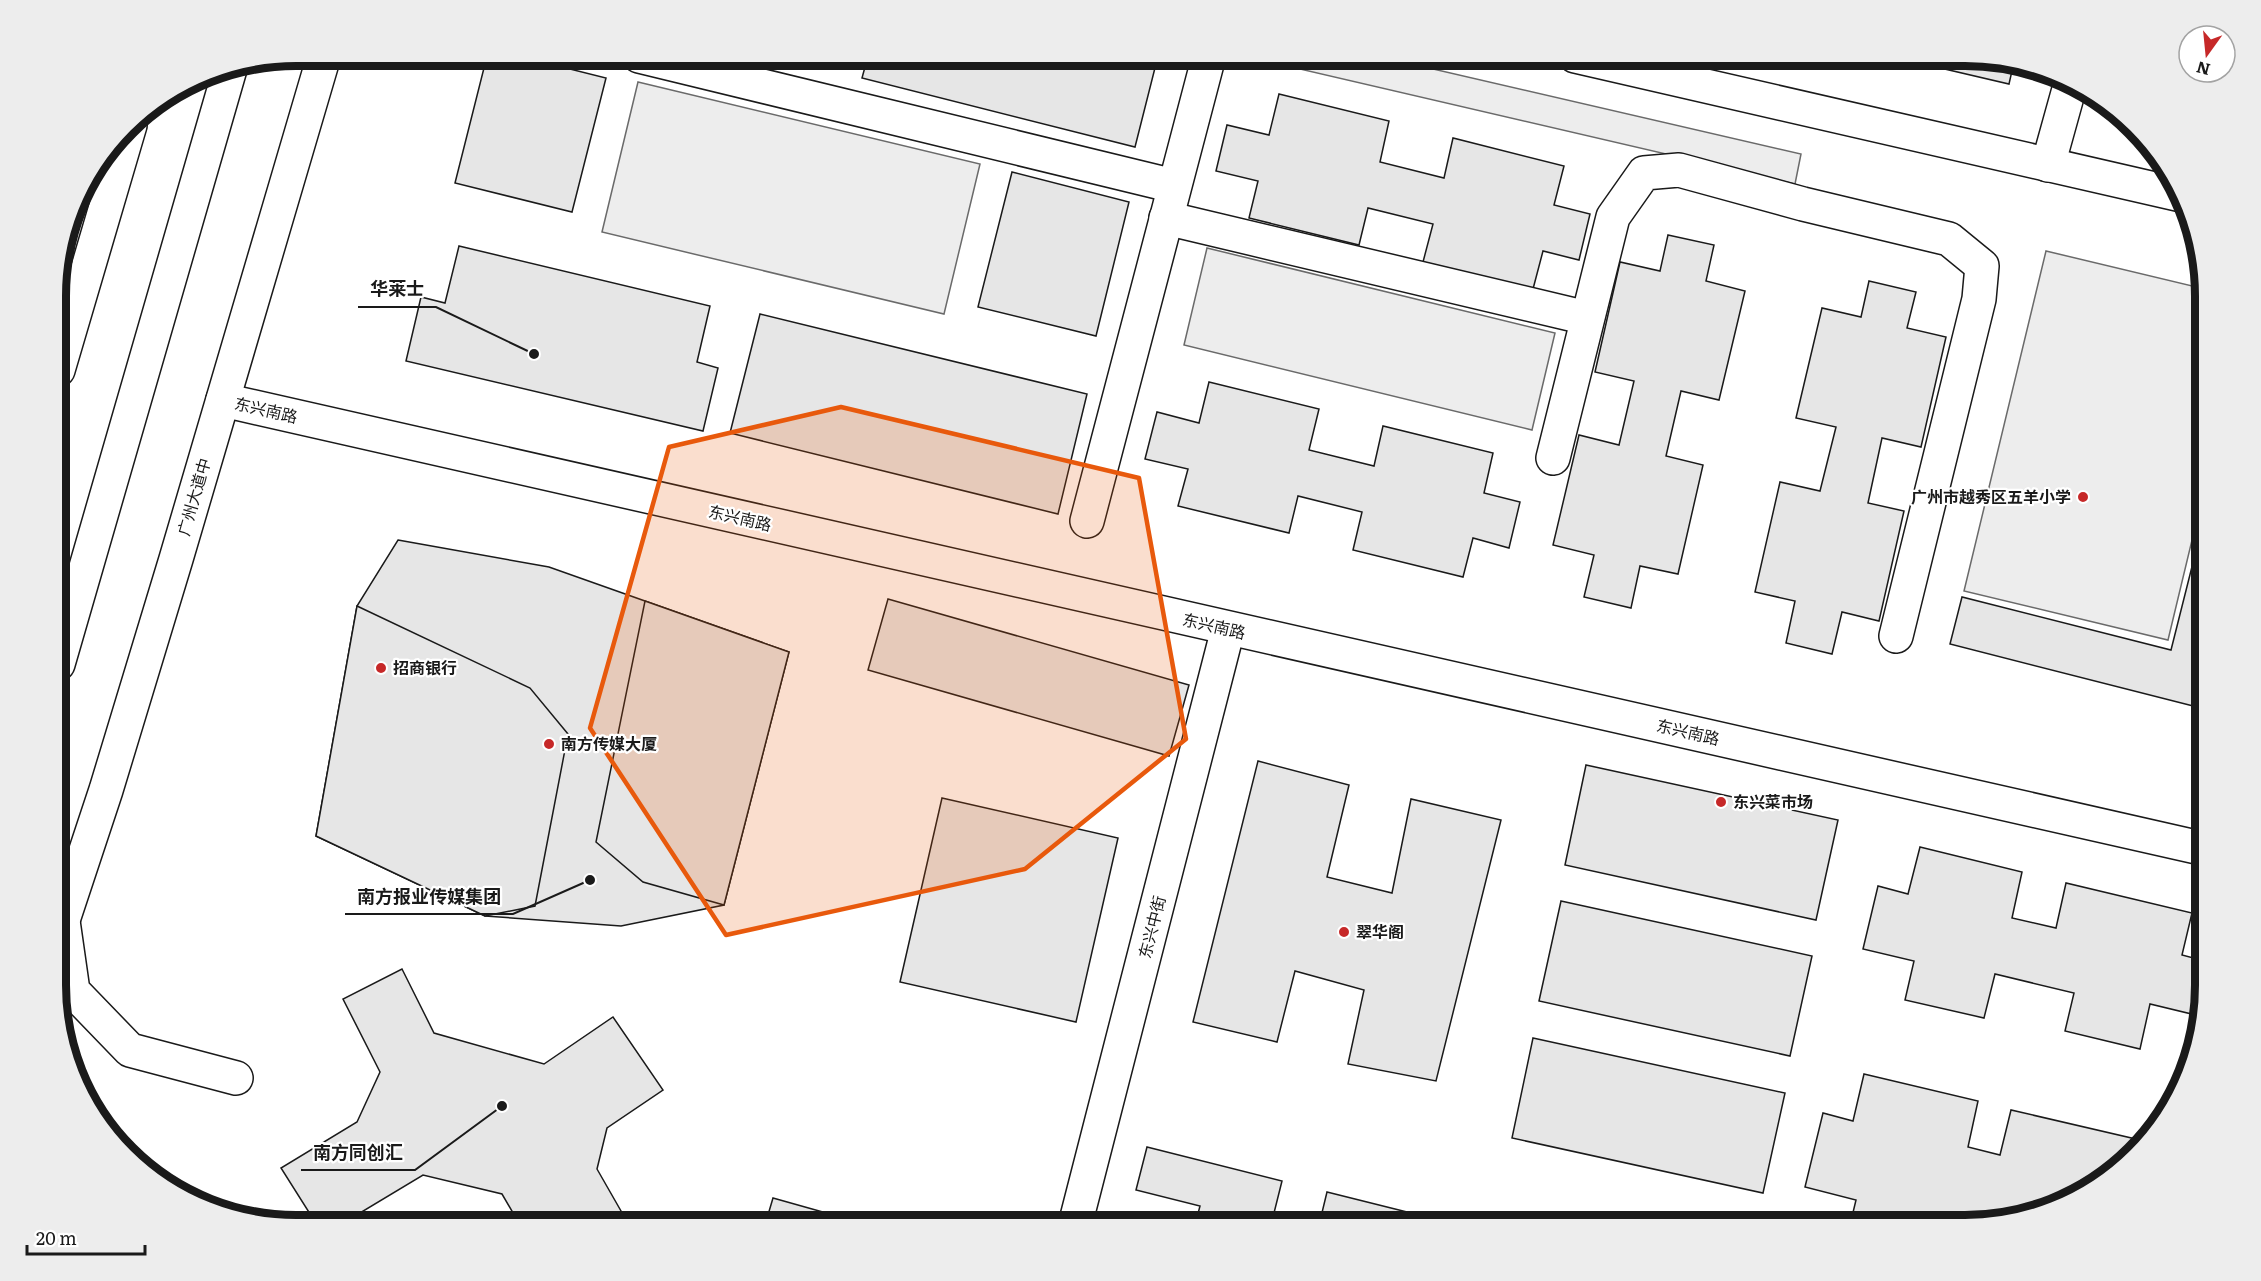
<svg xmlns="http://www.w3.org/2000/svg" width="2261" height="1281" viewBox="0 0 2261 1281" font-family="Literata,'Noto Sans SC',serif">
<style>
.built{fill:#ededed;stroke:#6a6a6a;stroke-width:1.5}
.building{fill:#e6e6e6;stroke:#1a1a1a;stroke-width:1.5}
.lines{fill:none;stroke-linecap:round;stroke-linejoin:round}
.minor-casing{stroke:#1a1a1a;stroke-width:36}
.major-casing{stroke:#1a1a1a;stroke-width:36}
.highway-casing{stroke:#1a1a1a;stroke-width:36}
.minor{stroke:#fff;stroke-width:33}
.major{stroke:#fff;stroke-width:33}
.highway{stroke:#fff;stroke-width:33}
.marked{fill:#e8590c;fill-opacity:0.2;stroke:#e8590c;stroke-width:4.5;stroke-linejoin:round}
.poi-dot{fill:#c62828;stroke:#fff;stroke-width:2}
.labels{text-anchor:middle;stroke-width:4.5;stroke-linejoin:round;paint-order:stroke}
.street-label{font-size:16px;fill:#1a1a1a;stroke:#fff}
.poi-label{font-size:16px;font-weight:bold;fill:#1a1a1a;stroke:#fff;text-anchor:start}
.rim{fill:none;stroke:#1a1a1a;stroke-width:8}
.leader{fill:none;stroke:#1a1a1a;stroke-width:2}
.callout-dot{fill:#1a1a1a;stroke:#fff;stroke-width:2}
.callout-label{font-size:18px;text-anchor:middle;font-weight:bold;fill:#1a1a1a;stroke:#fff;stroke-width:4.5;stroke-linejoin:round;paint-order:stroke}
</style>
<rect width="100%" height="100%" fill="#fff"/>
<g class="built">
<path d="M1290,56H1377L1801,154L1795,184L1287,66Z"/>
<path d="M638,82L980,164L944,314L602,232Z"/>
<path d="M1207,248L1555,333L1532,430L1184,345Z"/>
<path d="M2046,251L2205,289V486L2168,640L1964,591Z"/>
</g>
<g class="building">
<path d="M487,56H518L606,78L572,212L455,183Z"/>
<path d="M737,56H771L769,63Z"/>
<path d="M868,56H1158L1135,147L862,78Z"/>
<path d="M1889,56H1966L2014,62L2009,84Z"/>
<path d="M1279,94L1389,121L1380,162L1444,178L1453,138L1564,166L1554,205L1590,214L1579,260L1543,251L1533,289L1423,262L1433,224L1368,208L1359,245L1249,218L1258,181L1216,171L1227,125L1269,135Z"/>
<path d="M1012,172L1129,202L1096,336L978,307Z"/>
<path d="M1668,235L1714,245L1706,281L1745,291L1719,400L1681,391L1666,456L1703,465L1678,574L1640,566L1631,608L1584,597L1594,555L1553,545L1579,435L1619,445L1634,381L1595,372L1620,262L1660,271Z"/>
<path d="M459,246L710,306L697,362L718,368L703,431L406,361L421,297L445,303Z"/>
<path d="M1869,281L1916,292L1907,328L1946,337L1921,447L1882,438L1868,503L1904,511L1879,621L1842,612L1832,654L1786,643L1795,601L1755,592L1780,482L1820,491L1836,427L1796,418L1822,308L1861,317Z"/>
<path d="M760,314L1087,394L1058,514L730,433Z"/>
<path d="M1209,382L1319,409L1309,450L1374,466L1383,426L1493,453L1484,493L1520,502L1509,548L1473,538L1463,577L1353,550L1362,512L1298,496L1289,533L1178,506L1188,469L1145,459L1157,412L1199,423Z"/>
<path d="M2205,515V709L1950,644L1962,597L2171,650Z"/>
<path d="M398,540L549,567L789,652L724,905L621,926L485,916L316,836L357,606Z"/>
<path d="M888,599L1189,685L1169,756L868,670Z"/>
<path d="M645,601L789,652L724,905L643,882L596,842Z"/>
<path d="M357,606L530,688L568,734L535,906L485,916L316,836Z"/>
<path d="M1258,761L1349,785L1327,877L1392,893L1411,799L1501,820L1436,1081L1348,1064L1364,990L1295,971L1277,1042L1193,1022Z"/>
<path d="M1586,765L1838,820L1816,920L1565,865Z"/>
<path d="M942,798L1118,838L1076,1022L900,982Z"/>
<path d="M1920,847L2022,872L2012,918L2056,928L2066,883L2192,913L2182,955L2205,961V1001L2200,1016L2150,1004L2140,1049L2065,1031L2074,993L1995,974L1984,1018L1905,1000L1914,961L1863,949L1878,886L1908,894Z"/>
<path d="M1561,901L1812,956L1790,1056L1539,1001Z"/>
<path d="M402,969L434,1033L544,1064L613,1017L663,1090L607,1128L597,1169L629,1225H520L502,1194L423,1175L340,1225H317L281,1168L357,1122L380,1072L343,999Z"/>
<path d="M1533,1038L1785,1093L1763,1193L1512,1138Z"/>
<path d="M1864,1074L1978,1101L1968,1147L2000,1155L2011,1110L2140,1140L2098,1185L2042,1213L1985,1224L1948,1215L1946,1225H1850L1856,1200L1805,1187L1823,1113L1853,1121Z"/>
<path d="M1147,1147L1282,1181L1271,1225H1195L1200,1206L1136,1190Z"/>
<path d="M1327,1192L1459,1225H1319Z"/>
<path d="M773,1198L869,1225H765Z"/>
<path d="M1136,1216L1171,1225H1134Z"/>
</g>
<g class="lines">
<g class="minor-casing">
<g id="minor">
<path d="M639,56L1174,186"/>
<path d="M1575,56L2181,195"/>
<path d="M2048,165L2071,82"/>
<path d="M1166,218L1587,318"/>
<path d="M223,400L2205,849"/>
<path d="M1553,458L1613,217L1644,173L1679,170L1803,204L1949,239L1982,266L1979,299L1896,636"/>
<path d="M1087,521L1209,56"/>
<path d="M63,921L73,991L130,1050L236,1078"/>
<path d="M1075,1225L1228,629"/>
</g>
</g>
<g class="major-casing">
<path id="major" d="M58,935L106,790L176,559L324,56"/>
</g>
<g class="highway-casing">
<g id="highway">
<path d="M58,370L130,125"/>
<path d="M58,664L230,69"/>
</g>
</g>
<use href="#minor" class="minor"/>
<use href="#major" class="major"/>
<use href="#highway" class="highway"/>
</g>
<path class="marked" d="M841,407L1139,478L1186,739L1025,869L726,935L590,728L669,447Z"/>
<g class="poi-dot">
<circle cx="2083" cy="497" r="6"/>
<circle cx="381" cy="668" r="6"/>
<circle cx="549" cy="744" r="6"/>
<circle cx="1721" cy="802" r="6"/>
<circle cx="1344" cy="932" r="6"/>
</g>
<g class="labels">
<g class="street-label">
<text transform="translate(266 410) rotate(13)" y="6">东兴南路</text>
<text transform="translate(194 497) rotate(-74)" y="6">广州大道中</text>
<text transform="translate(740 518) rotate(13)" y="6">东兴南路</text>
<text transform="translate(1214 626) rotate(13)" y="6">东兴南路</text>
<text transform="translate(1688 732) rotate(13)" y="6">东兴南路</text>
<text transform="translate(1152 927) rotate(-76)" y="6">东兴中街</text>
</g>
<g class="poi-label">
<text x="2071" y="503" text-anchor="end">广州市越秀区五羊小学</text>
<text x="393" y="674">招商银行</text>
<text x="561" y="750">南方传媒大厦</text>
<text x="1733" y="808">东兴菜市场</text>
<text x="1356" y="938">翠华阁</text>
</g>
</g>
<path d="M0 0H2261V1281H0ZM296 66H1965A230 230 0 0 1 2195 296V985A230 230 0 0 1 1965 1215H296A230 230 0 0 1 66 985V296A230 230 0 0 1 296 66Z" fill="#ededed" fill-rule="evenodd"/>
<path class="rim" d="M296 66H1965A230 230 0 0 1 2195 296V985A230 230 0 0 1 1965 1215H296A230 230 0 0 1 66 985V296A230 230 0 0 1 296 66Z"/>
<path class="leader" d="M534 354L436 307H358M590 880L513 914H345M502 1106L415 1170H301"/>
<g class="callout-dot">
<circle cx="534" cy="354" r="6"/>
<circle cx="590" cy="880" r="6"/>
<circle cx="502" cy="1106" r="6"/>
</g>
<g class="callout-label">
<text x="397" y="295">华莱士</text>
<text x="429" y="903">南方报业传媒集团</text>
<text x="358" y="1159">南方同创汇</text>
</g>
<g transform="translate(2207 54) rotate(195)"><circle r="28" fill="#ffffff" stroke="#a3a3a3" stroke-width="1.5"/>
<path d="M0-4.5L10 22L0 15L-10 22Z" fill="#c62828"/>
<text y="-9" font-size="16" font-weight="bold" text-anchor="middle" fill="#1a1a1a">N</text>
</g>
<path d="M27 1245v9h118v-9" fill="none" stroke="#1a1a1a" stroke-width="3"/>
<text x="36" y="1245" font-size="18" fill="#1a1a1a" stroke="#ffffff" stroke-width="4.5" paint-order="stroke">20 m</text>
</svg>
